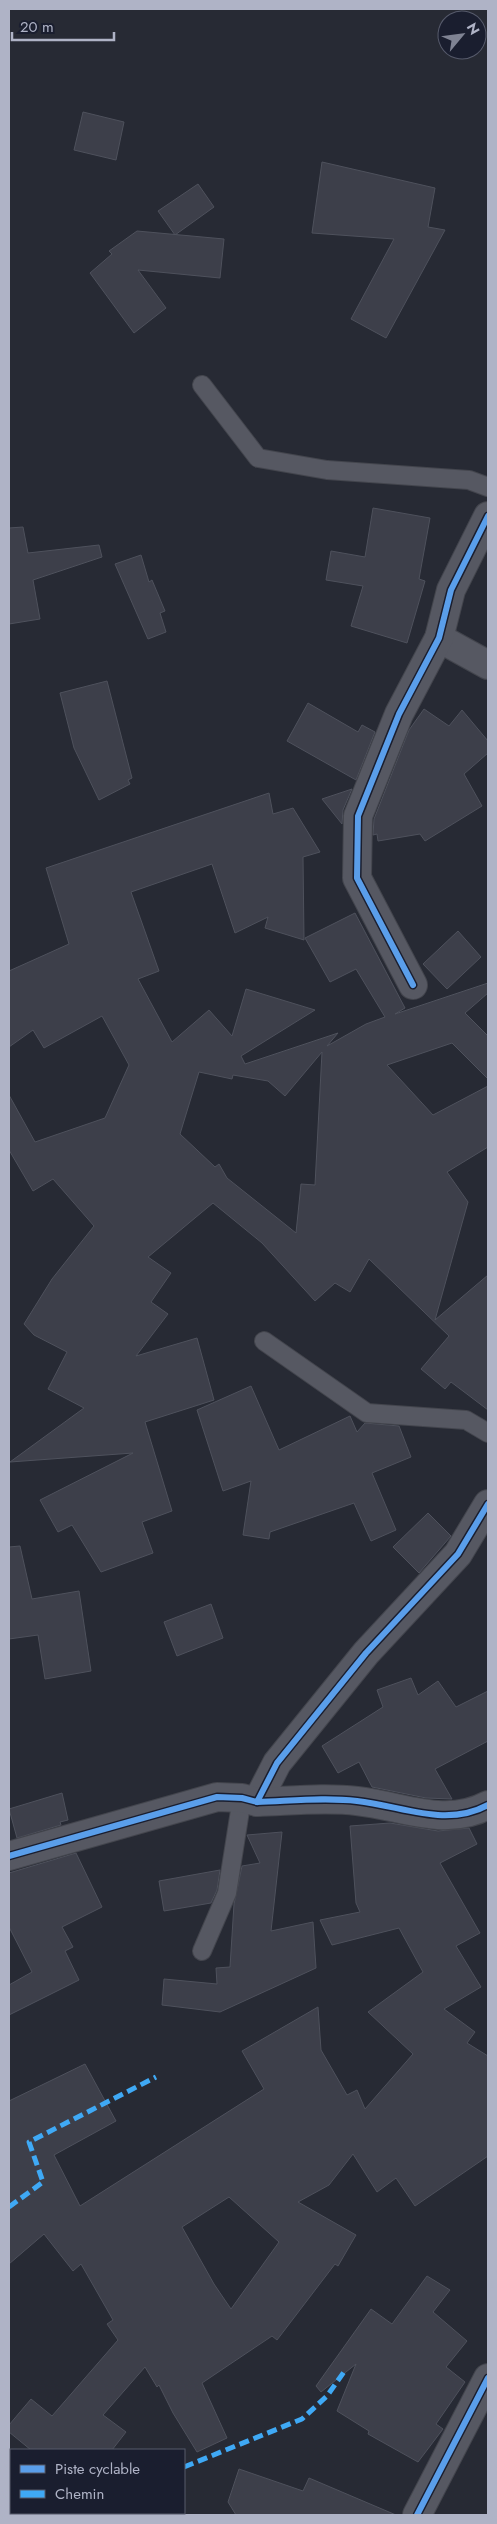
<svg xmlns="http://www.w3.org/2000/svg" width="497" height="2524" viewBox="0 0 497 2524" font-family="Jost,sans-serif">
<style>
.building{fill:#3d3f4a;stroke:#4e515c;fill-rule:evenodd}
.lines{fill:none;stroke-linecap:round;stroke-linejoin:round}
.service-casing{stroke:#43454d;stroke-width:20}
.minor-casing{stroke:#43454d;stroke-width:30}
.service{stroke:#565862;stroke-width:18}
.minor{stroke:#565862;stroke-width:28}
.quiet{stroke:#3fa9f5;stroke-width:5;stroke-dasharray:10 5;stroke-linecap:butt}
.cycleway-casing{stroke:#1a1e2f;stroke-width:9}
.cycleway{stroke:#5a9eea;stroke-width:6}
</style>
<rect width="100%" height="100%" fill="#272a34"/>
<g class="building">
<path d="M83,112L124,122L116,160L74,150Z"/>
<path d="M322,162L435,188L428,227L445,230L386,338L351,319L394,239L312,233Z"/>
<path d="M198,184L214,207L175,235L158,211Z"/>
<path d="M137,231L224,239L220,278L138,270L166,308L134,333L90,273L112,254L109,251Z"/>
<path d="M373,508L430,518L419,579L425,581L407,643L351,626L363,586L326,580L331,551L365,557Z"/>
<path d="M23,527L28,553L99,545L102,557L33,580L40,619L9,624V528Z"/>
<path d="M141,555L149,582L152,580L165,611L160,613L166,632L148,639L115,564Z"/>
<path d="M107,681L132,778L128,780L130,784L99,800L74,748L60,693Z"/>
<path d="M308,703L358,732L362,725L375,732L356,780L287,741Z"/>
<path d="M424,709L449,726L462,710L488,741V753L464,774L482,806L425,841L420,834L378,841L377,834L373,835L374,819L409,730Z"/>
<path d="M352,789L343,810L342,824L322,799Z"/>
<path d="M269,793L273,814L293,808L320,852L303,857L304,940L265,928L268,917L235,933L212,864L131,892L159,971L138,979L172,1042L209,1010L232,1036L246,989L315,1010L241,1056L245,1064L338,1033L327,1046L366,1024L385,1017L356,969L330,982L305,938L355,913L405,1008L395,1014L488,983V993L465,1013L488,1036V1079L452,1043L387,1065L433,1115L488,1086V1147L447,1172L468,1202L435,1320L488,1275V1410L451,1382L445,1389L421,1369L449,1336L369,1259L350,1292L335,1283L315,1301L262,1243L213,1203L148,1257L171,1273L151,1302L168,1314L136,1356L197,1338L214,1400L145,1422L172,1511L142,1522L153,1553L101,1572L72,1525L58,1532L40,1500L133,1453L10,1462L84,1408L48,1389L67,1352L34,1335L24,1324L52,1279L94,1226L53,1179L33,1191L9,1150V1095L35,1142L105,1118L129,1065L102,1016L44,1048L33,1030L9,1047V971L69,944L46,868ZM322,1052L315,1185L301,1184L296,1233L227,1178L219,1164L215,1167L180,1134L199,1072L232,1079L233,1075L268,1081L285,1096Z"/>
<path d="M458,931L481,957L447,989L423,964Z"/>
<path d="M251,1386L279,1450L350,1416L357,1432L365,1423L399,1426L411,1457L372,1473L396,1530L371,1541L354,1503L270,1532L269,1539L243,1535L251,1481L223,1491L197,1410Z"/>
<path d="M428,1513L451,1536L419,1573L393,1547Z"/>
<path d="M20,1546L32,1599L79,1591L91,1671L45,1679L38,1635L9,1639V1547Z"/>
<path d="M211,1604L223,1638L177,1656L164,1622Z"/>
<path d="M411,1678L418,1695L438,1681L456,1707L488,1691V1741L435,1769L452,1799L426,1798L372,1787L359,1762L338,1773L322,1746L383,1707L377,1690Z"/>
<path d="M62,1793L68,1820L60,1822L61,1825L17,1838L9,1809Z"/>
<path d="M390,1823L438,1831L469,1828L477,1844L440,1863L480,1933L456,1946L481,1987L444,2009L475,2032L467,2043L488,2056V2156L415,2206L396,2178L377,2192L353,2154L329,2185L298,2202L356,2235L338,2266L335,2264L277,2340L272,2336L202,2383L227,2438L197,2452L173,2413L159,2385L157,2387L145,2367L103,2415L126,2432L112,2450H31L9,2432V2425L31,2399L52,2416L118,2340L107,2324L113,2320L81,2264L73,2271L44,2234L9,2264V2101L85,2064L116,2121L54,2155L80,2206L264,2089L242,2051L318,2007L321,2050L347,2095L357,2090L365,2109L413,2054L368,2012L423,1972L399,1928L332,1945L320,1920L360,1912L356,1903L350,1826ZM229,2197L279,2242L231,2309L214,2284L182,2227Z"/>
<path d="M282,1832L271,1931L313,1922L316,1968L220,2012L162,2005L164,1979L217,1984L216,1968L230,1967L234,1904L242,1866L260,1863L247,1835Z"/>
<path d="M76,1853L102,1907L62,1927L73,1947L65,1951L79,1980L9,2015V1985L32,1972L9,1927V1873Z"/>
<path d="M220,1870L217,1890L211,1903L164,1911L159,1881Z"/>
<path d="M427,2276L450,2290L433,2312L467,2341L446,2367L465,2382L436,2424L443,2429L418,2462L368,2434L369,2431L337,2411L356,2364L321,2392L316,2386L371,2309L392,2324Z"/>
<path d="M239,2469L303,2491L309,2478L396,2515H236L228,2502Z"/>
</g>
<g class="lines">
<g class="service-casing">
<g id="service">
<path d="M202,385L258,458L327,470L469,480L488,487"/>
<path d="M264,1341L367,1413L466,1420L488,1433"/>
<path d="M202,1951L227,1893L242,1798"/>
</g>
</g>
<g class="minor-casing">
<g id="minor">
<path d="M439,638L488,665"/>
<path d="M413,985L357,878L358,816L399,714L439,638L451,590L488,516"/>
<path d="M257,1802L277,1763L366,1653L458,1554L488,1504"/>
<path d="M9,1856L217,1797L242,1798L257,1802C290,1801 325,1797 357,1801C403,1806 445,1828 488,1805"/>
<path d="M417,2515L488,2378"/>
</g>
</g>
<use href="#service" class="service"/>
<use href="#minor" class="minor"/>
<g class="quiet">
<path d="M9,2207L43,2182L29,2142L156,2077"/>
<path d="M184,2467L302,2419L327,2396L346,2369"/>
<path d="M123,2515L125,2513"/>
</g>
<g class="cycleway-casing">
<g id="cycleway">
<path d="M413,985L357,878L358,816L399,714L439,638L451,590L488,516"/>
<path d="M257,1802L277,1763L366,1653L458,1554L488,1504"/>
<path d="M9,1856L217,1797L242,1798L257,1802C290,1801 325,1797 357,1801C403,1806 445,1828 488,1805"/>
<path d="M417,2515L488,2378"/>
</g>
</g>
<use href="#cycleway" class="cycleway"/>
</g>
<rect width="497" height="2524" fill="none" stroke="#afb3c6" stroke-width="20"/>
<rect x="10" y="2449" width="175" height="65" fill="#1a1e2f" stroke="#565a6b"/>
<rect x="20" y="2465" width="25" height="8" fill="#5a9eea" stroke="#565a6b"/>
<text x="55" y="2474" font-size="15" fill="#afb3c6">Piste cyclable</text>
<rect x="20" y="2490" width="25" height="8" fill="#3fa9f5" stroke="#565a6b"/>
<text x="55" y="2499" font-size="15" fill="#afb3c6">Chemin</text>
<g transform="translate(462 35) rotate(61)"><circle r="24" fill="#1a1e2f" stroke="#565a6b"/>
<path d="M0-4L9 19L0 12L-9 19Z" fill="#7f8393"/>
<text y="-8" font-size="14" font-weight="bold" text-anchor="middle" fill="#afb3c6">N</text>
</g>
<path d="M12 32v8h102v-8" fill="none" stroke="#afb3c6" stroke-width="2.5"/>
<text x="20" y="32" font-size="15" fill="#afb3c6" stroke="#1a1e2f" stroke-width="4" paint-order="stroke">20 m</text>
</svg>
